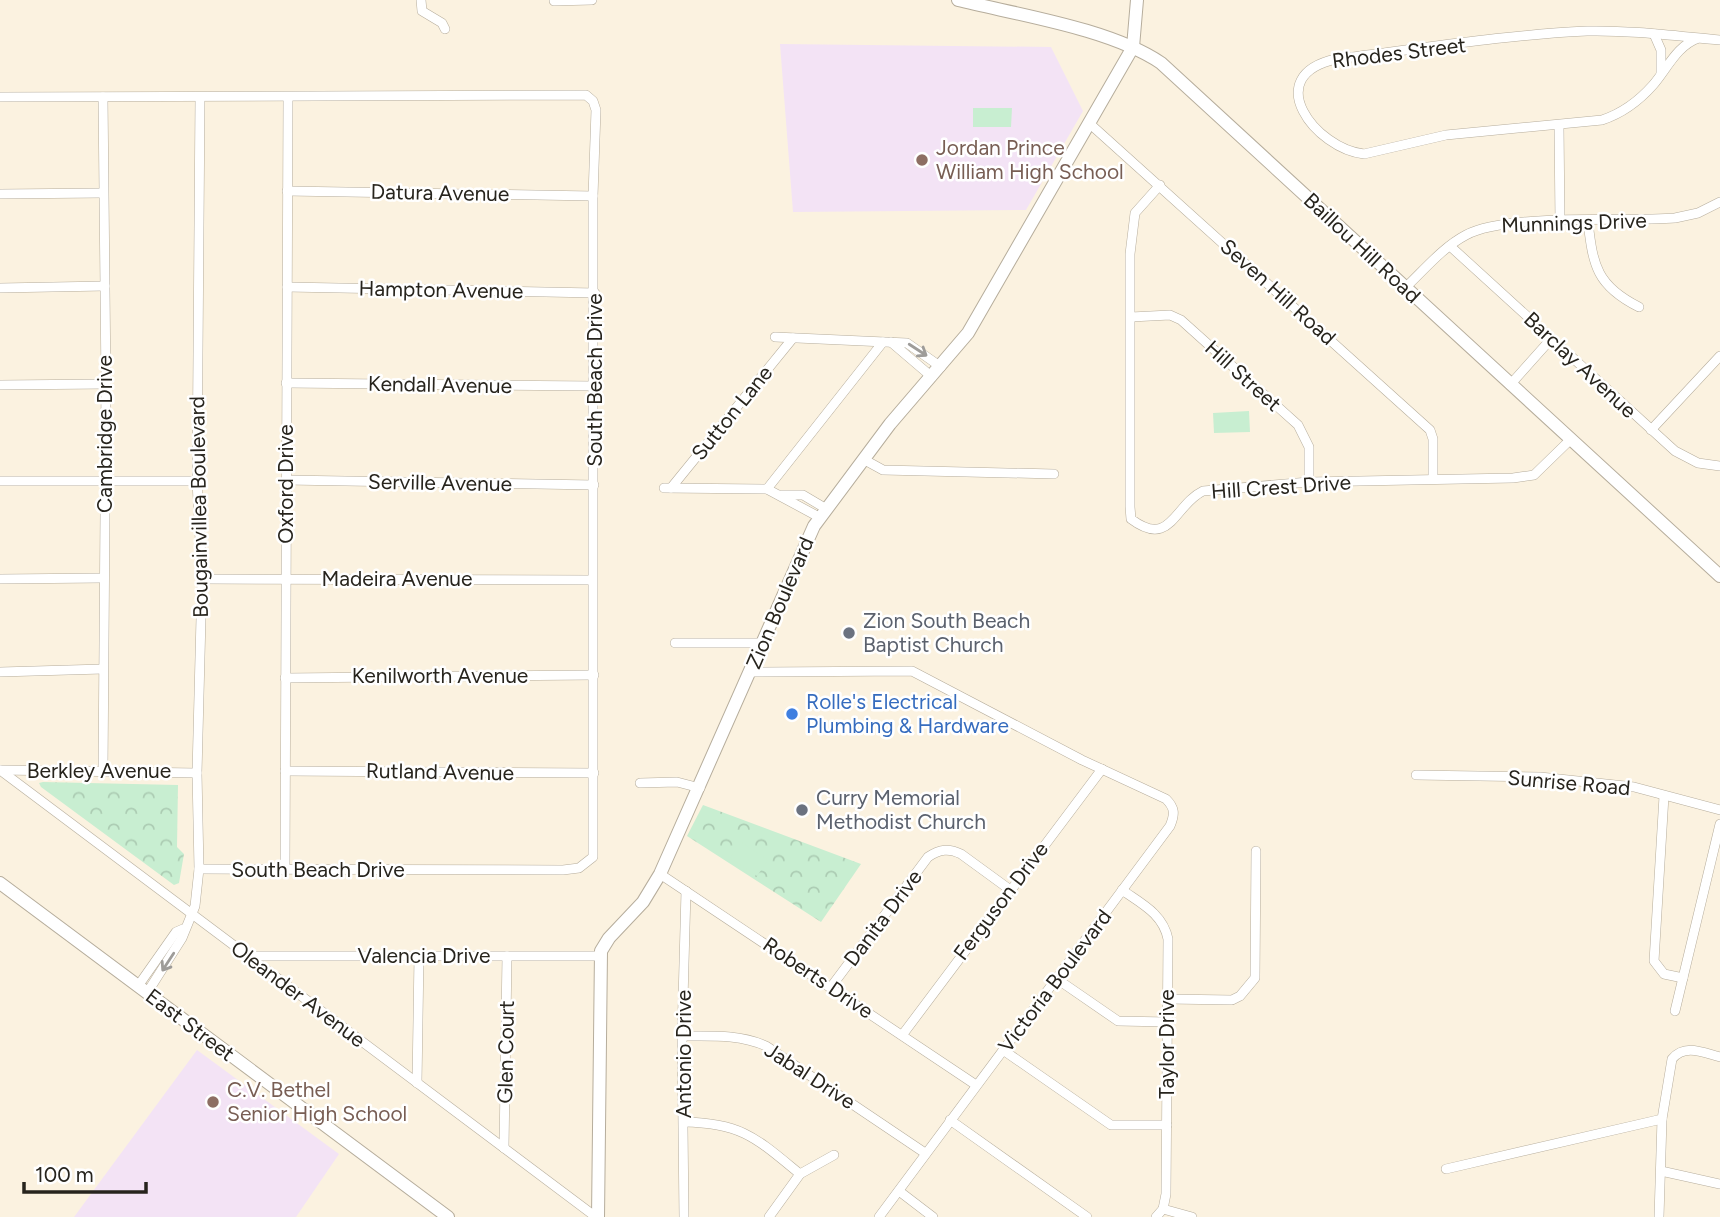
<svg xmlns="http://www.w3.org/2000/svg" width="1720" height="1217" viewBox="0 0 1720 1217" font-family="Figtree,sans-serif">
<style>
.education{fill:#f3e3f5}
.forest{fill:url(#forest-crowns)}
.garden{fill:#c8eed1}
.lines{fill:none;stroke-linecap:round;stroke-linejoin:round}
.minor-casing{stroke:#b6ad9c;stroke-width:10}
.secondary-casing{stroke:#b6ad9c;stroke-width:14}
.minor{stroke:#fff;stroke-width:9}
.secondary{stroke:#fff;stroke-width:12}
.oneway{stroke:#9e9c99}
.education-dot{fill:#8d6e63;stroke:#fff;stroke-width:2.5}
.worship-dot{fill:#6b7280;stroke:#fff;stroke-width:2.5}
.shop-dot{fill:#3f7fe0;stroke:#fff;stroke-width:2.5}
.labels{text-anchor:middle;stroke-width:5;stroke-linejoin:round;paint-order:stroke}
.street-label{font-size:21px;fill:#27241d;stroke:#fff}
.education-label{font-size:21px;fill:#785e54;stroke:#fff;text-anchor:start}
.worship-label{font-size:21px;fill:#5b616d;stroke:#fff;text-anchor:start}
.shop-label{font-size:21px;fill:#366cbe;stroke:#fff;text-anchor:start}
</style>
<defs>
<pattern id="forest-crowns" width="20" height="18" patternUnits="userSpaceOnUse" patternTransform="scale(1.75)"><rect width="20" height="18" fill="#c8eed1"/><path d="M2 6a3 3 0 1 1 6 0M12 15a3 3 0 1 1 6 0" fill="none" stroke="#acccb3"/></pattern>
</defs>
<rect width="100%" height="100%" fill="#fbf2e0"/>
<g class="education">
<path d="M780,44L1051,47L1083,111L1026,210L793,212Z"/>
<path d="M197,1050L339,1154L296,1217H74Z"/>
</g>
<g class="forest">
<path d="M43,782L178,785L177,847L184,854L179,883L174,885L41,787L39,783Z"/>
<path d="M703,805L861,864L821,922L687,836Z"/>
</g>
<g class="garden">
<path d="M973,108H1012L1011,127H973Z"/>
<path d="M1249,411L1250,432L1214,433L1213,413Z"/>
<path d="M741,842L768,860L757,876L730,858Z"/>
</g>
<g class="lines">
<g class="minor-casing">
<g id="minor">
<path d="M421,0L422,11L442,23L445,29"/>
<path d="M554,1L592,0"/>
<path d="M1654,34L1661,50V73"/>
<path d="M1699,38C1677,45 1667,69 1653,85C1638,102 1623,113 1602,120L1446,135L1364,154C1316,149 1259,76 1336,59C1419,49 1503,35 1587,31C1631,30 1676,36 1720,40"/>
<path d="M0,97L586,95L593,101L596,110L593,196V857L579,868L563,870L199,869"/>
<path d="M103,97L106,384L103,772"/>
<path d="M1089,123L1430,430L1433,439V479"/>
<path d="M1559,126L1560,222"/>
<path d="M1160,185L1135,213L1130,254V507L1131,519C1171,549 1174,505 1203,491L1309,482L1513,478L1534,475L1570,440"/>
<path d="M287,191L593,196"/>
<path d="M0,194L103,193"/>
<path d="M1588,222C1593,266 1597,286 1639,307"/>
<path d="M1450,246L1675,451L1698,463L1720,466"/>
<path d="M287,287L595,293"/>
<path d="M0,288L105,286"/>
<path d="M1405,288C1424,270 1443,247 1466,235C1507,213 1624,222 1675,218L1698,213L1720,202"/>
<path d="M1131,317L1170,315L1181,320L1298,425L1309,447V482"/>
<path d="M775,337L907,343L941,367"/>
<path d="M891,342L932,377"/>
<path d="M286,383L595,386"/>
<path d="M0,385L106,384"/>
<path d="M1510,385L1551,339"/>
<path d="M1651,430L1720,356"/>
<path d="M863,459L883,470L1054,474"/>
<path d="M286,480L594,485"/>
<path d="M0,481H197"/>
<path d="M664,488L767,489L819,517"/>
<path d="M671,488L793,338"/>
<path d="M767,489L883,342"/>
<path d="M781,495H803L825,508"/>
<path d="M0,579L103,578"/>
<path d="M202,579L592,580"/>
<path d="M675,643H762"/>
<path d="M0,672L103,669"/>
<path d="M751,672L912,671L1082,760L1166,799C1175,808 1175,814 1170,826L879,1217"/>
<path d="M285,678L594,675"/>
<path d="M0,770L596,1217"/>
<path d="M0,770L197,773"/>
<path d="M285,771L594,773"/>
<path d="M1416,775L1540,777L1634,787L1720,810"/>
<path d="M640,783L677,782L700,788"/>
<path d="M1664,796L1654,961L1664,974L1683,978"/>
<path d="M285,871L288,98"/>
<path d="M660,874L976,1085"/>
<path d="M1122,890C1142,904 1163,914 1168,939L1166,1194L1163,1209L1156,1217"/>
<path d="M249,956H599"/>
<path d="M1057,979L1118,1021L1168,1022"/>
<path d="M138,986L176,932L183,929"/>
<path d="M831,987L928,857C940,849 949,848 961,854L1009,889"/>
<path d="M147,993L182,938L195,906L199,869L197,773L202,579L197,481L200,98"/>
<path d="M1168,999L1232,1000L1240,996L1255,978L1256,851"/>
<path d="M1675,1011L1720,824"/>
<path d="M903,1034L1102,769"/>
<path d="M682,1036C711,1036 740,1034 766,1046L925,1153"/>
<path d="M1003,1050L1111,1125H1167"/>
<path d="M417,1083L419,956"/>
<path d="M950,1120L1087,1217"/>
<path d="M684,1122C742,1123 756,1138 800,1174L769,1217"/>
<path d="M504,1148L507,956"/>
<path d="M1446,1169L1662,1119"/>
<path d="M1661,1171L1720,1184"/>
<path d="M800,1174L834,1155"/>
<path d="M899,1191L933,1217"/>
<path d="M1163,1209L1192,1217"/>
<path d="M684,1217L682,1036L686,891"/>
<path d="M1659,1217L1662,1119L1672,1059C1685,1043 1704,1053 1720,1057"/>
</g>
</g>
<g class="secondary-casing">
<g id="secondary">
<path d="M958,0C1019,15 1111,29 1161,63L1720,576"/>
<path d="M0,883L448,1217"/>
<path d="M598,1217L601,951L609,938L643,902L660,874L814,526L890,424L968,333L1133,47L1137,0"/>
</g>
</g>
<use href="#minor" class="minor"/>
<use href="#secondary" class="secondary"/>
</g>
<defs><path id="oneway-shaft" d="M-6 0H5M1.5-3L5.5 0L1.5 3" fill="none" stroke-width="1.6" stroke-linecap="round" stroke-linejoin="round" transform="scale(1.75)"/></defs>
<g class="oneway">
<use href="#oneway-shaft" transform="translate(918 350) rotate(33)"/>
<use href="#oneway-shaft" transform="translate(168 962) rotate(123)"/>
</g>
<g class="education-dot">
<circle cx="922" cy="160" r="7"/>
<circle cx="213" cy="1102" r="7"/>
</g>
<g class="worship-dot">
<circle cx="849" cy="633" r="7"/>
<circle cx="802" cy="810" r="7"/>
</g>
<circle class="shop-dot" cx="792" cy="714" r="7"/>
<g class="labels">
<g class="street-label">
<text transform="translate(1399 53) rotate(-7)" y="7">Rhodes Street</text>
<text transform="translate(440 193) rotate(1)" y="7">Datura Avenue</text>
<text transform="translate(1574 223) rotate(-2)" y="7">Munnings Drive</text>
<text transform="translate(1362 248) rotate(43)" y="7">Baillou Hill Road</text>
<text transform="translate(441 290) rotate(1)" y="7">Hampton Avenue</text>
<text transform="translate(1278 292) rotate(42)" y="7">Seven Hill Road</text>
<text transform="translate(1580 365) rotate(43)" y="7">Barclay Avenue</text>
<text transform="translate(1243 376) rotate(42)" y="7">Hill Street</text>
<text transform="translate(595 380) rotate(-90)" y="7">South Beach Drive</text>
<text transform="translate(440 385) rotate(1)" y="7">Kendall Avenue</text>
<text transform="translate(732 413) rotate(-51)" y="7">Sutton Lane</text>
<text transform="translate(105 434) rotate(-90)" y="7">Cambridge Drive</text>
<text transform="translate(440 483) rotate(1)" y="7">Serville Avenue</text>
<text transform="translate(286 484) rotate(-90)" y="7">Oxford Drive</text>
<text transform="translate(1281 487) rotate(-4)" y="7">Hill Crest Drive</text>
<text transform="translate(199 507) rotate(-91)" y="7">Bougainvillea Boulevard</text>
<text x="397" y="586">Madeira Avenue</text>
<text transform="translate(780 603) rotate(-67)" y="7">Zion Boulevard</text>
<text x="440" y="683">Kenilworth Avenue</text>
<text x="99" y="778">Berkley Avenue</text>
<text transform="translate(440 772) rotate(1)" y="7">Rutland Avenue</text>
<text transform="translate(1569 783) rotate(5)" y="7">Sunrise Road</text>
<text x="318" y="877">South Beach Drive</text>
<text transform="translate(1001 901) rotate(-53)" y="7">Ferguson Drive</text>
<text transform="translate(883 918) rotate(-53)" y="7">Danita Drive</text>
<text x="424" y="963">Valencia Drive</text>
<text transform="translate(818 978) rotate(34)" y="7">Roberts Drive</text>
<text transform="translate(1055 981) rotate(-53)" y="7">Victoria Boulevard</text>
<text transform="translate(298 994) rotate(37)" y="7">Oleander Avenue</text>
<text transform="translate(190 1025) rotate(37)" y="7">East Street</text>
<text transform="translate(1167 1044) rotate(-90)" y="7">Taylor Drive</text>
<text transform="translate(506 1052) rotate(-89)" y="7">Glen Court</text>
<text transform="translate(684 1054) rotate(-90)" y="7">Antonio Drive</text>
<text transform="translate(810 1076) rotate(33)" y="7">Jabal Drive</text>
</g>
<g class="education-label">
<text x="936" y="155">Jordan Prince<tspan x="936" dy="24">William High School</tspan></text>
<text x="227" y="1097">C.V. Bethel<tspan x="227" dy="24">Senior High School</tspan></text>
</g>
<g class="worship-label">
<text x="863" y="628">Zion South Beach<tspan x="863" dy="24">Baptist Church</tspan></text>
<text x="816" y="805">Curry Memorial<tspan x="816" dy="24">Methodist Church</tspan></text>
</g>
<g class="shop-label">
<text x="806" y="709">Rolle's Electrical<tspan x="806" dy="24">Plumbing &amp; Hardware</tspan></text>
</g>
</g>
<path d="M24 1182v10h122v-10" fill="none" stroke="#27241d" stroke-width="3.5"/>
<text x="35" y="1182" font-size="21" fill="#27241d" stroke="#ffffff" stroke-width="5" paint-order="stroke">100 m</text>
</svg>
